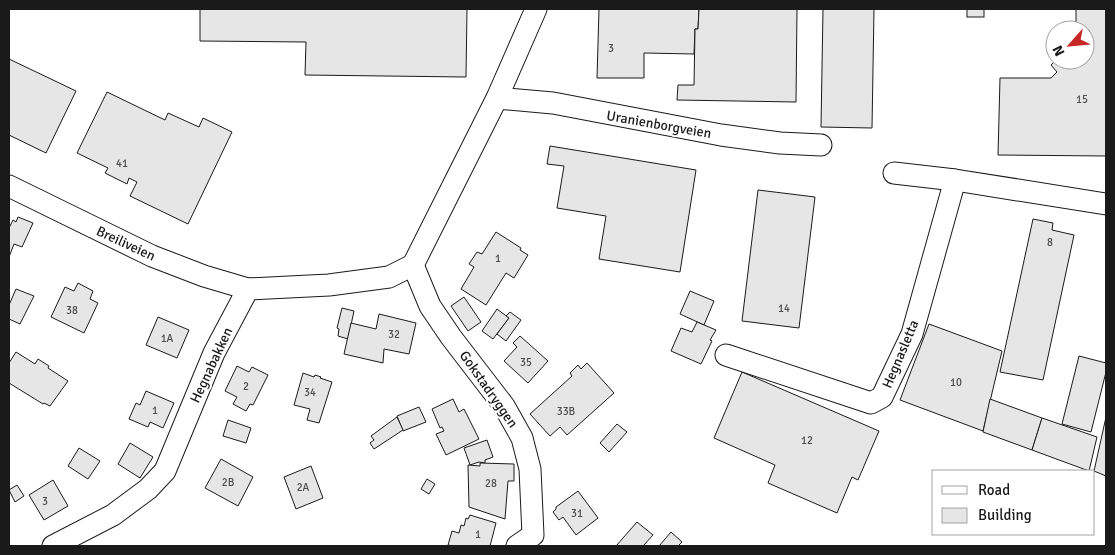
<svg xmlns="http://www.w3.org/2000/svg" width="1115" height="555" viewBox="0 0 1115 555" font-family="Signika,sans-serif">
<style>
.building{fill:#e6e6e6;stroke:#1a1a1a}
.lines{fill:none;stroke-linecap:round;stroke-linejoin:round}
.street-casing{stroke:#1a1a1a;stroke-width:23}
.street{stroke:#fff;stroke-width:21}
.labels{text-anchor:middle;stroke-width:4;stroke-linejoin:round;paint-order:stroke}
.number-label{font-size:11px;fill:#4d4d4d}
.street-label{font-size:14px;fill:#1a1a1a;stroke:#fff}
</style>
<rect width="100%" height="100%" fill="#fff"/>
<g class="building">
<path d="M200,9H467L466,77L305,75L306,42L200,41Z"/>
<path d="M599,9H699L698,29H695L694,54L644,53V78H597Z"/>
<path d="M699,9H797L796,102L677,100L678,85H694L695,29H698Z"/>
<path d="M823,9H874L872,128L821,127Z"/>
<rect x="967" y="9" width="17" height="8"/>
<path d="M1076,9H1106V156L998,155L1000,78H1051L1057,72L1051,65L1056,60H1085V30H1076Z"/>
<path d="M9,59L76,91L46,153L9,135Z"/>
<path d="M107,92L165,120L168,113L199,127L203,118L232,132L188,224L130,196L137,182L129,178L127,184L105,173L108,168L77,153Z"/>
<path d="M550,146L696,170L680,272L599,259L606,216L557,208L564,166L547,164Z"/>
<path d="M758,190L815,197L799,328L742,321Z"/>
<path d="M18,217L33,223L22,247L14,244L9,257V228L13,220L16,222Z"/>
<path d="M1033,219L1053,223L1052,230L1074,235L1043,380L1000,372Z"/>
<path d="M496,232L521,248L520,250L528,255L514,278L506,273L486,305L461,289L474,267L469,264L477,252L482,254Z"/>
<path d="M78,283L93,291L90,299L98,303L84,333L51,317L65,287L74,291Z"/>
<path d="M16,289L34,296L20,324L9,319V305Z"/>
<path d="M690,291L714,301L704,325L680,314Z"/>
<path d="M464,297L481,322L468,331L451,306Z"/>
<path d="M342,308L354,311L348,339L338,336L339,329L337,328Z"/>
<path d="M497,309L509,318L493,339L482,331Z"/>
<path d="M510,312L521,320L506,341L497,334L509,318L506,316Z"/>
<path d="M379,314L416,323L409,354L384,349L383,363L344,354L351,323L376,329Z"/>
<path d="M158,317L189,330L177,358L146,345Z"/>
<path d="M697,322L716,330L710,340L712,341L701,364L671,351L681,328L692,332Z"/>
<path d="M929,324L1002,351L983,431L900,400Z"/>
<path d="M520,336L548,361L528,383L504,361L517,347L513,343Z"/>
<path d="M16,352L35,364L38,359L49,366L48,368L68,381L50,406L44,403L43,404L9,383V363Z"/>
<path d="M1079,356L1106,363V372L1091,432L1062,424Z"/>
<path d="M587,363L614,393L567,435L560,427L550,436L530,414L572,376L570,373L578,365L581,369Z"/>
<path d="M237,366L249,372L252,367L268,375L253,405L250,404L246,411L233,404L237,397L225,391Z"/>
<path d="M742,372L879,431L858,480L852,477L837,513L768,483L775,465L714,438Z"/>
<path d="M303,373L314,377L315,375L321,377L320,378L332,382L319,423L307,420L310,409L294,405Z"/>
<path d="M146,391L174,403L163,428L150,422L148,427L129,419L136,403L140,405Z"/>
<path d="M453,399L459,412L464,409L479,439L446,455L436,434L444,431L442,427L440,428L432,409Z"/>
<path d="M990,399L1042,418L1032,450L983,432Z"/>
<path d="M419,407L426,422L403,431L397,416Z"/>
<path d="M397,417L403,430L374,449L370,443L374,440L371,436Z"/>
<path d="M1106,417V476L1094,471Z"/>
<path d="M1042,418L1097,437L1089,471L1032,450Z"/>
<path d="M228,420L251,428L246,443L223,436Z"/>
<path d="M617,424L627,432L609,452L600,443Z"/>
<path d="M487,440L493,457L485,460V463L479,462L470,465L464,448Z"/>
<path d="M130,443L153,457L140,478L118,464Z"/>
<path d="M79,448L100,461L88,479L68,466Z"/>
<path d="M221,459L253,477L238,506L205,488Z"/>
<path d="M480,463L514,464V481H508L505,519L469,507L468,465L480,466Z"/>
<path d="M311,466L323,498L296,509L284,477Z"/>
<path d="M427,479L435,484L429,494L421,489Z"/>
<path d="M53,480L68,506L44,520L29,495Z"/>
<path d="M17,485L24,496L15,502L9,490Z"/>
<path d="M578,491L598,518L576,535L563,517L559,520L553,512L556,509V507Z"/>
<path d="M470,515L496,523L490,546H454L448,545L452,531L459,533L461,525L464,526L466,518L468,519Z"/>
<path d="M637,522L653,535L643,546H616Z"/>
<path d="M671,532L682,542L678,546H659Z"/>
</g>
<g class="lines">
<g class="street-casing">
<g id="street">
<path d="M497,98L553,103L721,135L780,143L821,145"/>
<path d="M894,173L955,180L1106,204"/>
<path d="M9,186L152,256L204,276L248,289L329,285L389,277L413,265"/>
<path d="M413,265L430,306L451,337L504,406L522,438L530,469L533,535L517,546"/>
<path d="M413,265L497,98L536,9"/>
<path d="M726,355L871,403L882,397L912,334L955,180"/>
<path d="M53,546L113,515L148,489L165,471L214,353L248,289"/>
</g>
</g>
<use href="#street" class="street"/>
</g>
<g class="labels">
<g class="number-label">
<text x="611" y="52">3</text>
<text x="1082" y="103">15</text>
<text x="122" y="167">41</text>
<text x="1050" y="246">8</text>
<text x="498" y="262">1</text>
<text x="784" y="312">14</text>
<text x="72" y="314">38</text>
<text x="394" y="338">32</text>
<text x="167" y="342">1A</text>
<text x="526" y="366">35</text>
<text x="956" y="386">10</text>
<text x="246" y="390">2</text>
<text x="310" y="396">34</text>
<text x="155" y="414">1</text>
<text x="566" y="415">33B</text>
<text x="807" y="444">12</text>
<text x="228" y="486">2B</text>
<text x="491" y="487">28</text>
<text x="303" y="491">2A</text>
<text x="45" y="505">3</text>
<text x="577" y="517">31</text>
<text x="478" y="538">1</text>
</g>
<g class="street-label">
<text transform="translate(659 124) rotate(10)" y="5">Uranienborgveien</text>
<text transform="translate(126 243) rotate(25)" y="5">Breiliveien</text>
<text transform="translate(900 354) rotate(-67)" y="5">Hegnasletta</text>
<text transform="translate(211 365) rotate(-65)" y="5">Hegnabakken</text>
<text transform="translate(489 389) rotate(55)" y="5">Gokstadryggen</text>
</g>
</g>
<rect width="1115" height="555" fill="none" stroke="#1a1a1a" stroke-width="20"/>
<rect x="932" y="470" width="162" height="65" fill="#ffffff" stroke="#a3a3a3"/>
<rect x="942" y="486" width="25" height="8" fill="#ffffff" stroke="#a3a3a3"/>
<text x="978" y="495" font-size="15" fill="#1a1a1a">Road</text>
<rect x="942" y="508" width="25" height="15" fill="#e6e6e6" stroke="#a3a3a3"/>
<text x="978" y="520" font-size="15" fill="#1a1a1a">Building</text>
<g transform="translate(1070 45) rotate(243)"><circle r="24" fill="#ffffff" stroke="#a3a3a3"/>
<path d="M0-4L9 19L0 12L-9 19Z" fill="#c62828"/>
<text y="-8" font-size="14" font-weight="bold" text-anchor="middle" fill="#1a1a1a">N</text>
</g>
</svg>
